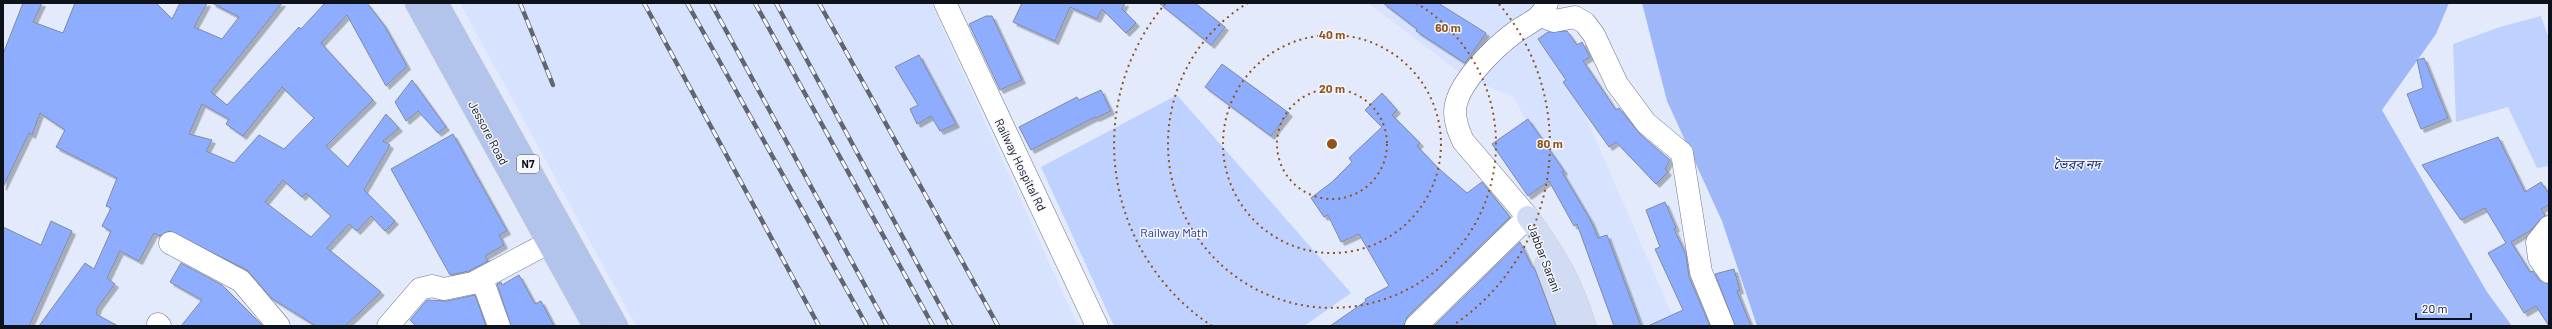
<svg xmlns="http://www.w3.org/2000/svg" width="2552" height="329" viewBox="0 0 2552 329" font-family="Barlow,'Noto Sans Bengali',sans-serif">
<style>
.built{fill:#d7e2fe}
.green{fill:#bfd1fe}
.water{fill:#9eb7f8}
.building{fill:#8fadfe;stroke:#7f8aa3;fill-rule:evenodd;filter:url(#shadow)}
.lines{fill:none;stroke-linecap:round;stroke-linejoin:round}
.minor-casing{stroke:#6c768f;stroke-width:23}
.major-casing{stroke:#cfd0d1;stroke-width:23}
.highway-casing{stroke:#cfd0d1;stroke-width:23}
.minor{stroke:#fff;stroke-width:22}
.major{stroke:#d1dbf4;stroke-width:22}
.highway{stroke:#b2c3ec;stroke-width:22}
.rail-casing{stroke:#606571;stroke-width:4.5}
.rail{stroke:#f5f7fd;stroke-width:3;stroke-dasharray:9;stroke-linecap:butt}
.ring{fill:none;stroke:#915319;stroke-width:2;stroke-dasharray:2 4}
.labels{text-anchor:middle;stroke-width:3;stroke-linejoin:round;paint-order:stroke}
.shield{fill:#f5f7fd;stroke:#53575f;stroke-width:1}
.shield-label{font-size:11px;font-weight:bold;fill:#0e121b}
.street-label{font-size:12px;fill:#0e121b;stroke:#f5f7fd}
.park-label{font-size:12px;fill:#213691;stroke:#f5f7fd}
.water-label{font-size:13px;font-style:italic;fill:#162781;stroke:#f5f7fd}
.centre{fill:#915319;stroke:#f5f7fd;stroke-width:2}
.ring-label{font-size:12px;text-anchor:middle;font-weight:bold;fill:#915319;stroke:#f5f7fd;stroke-width:3;stroke-linejoin:round;paint-order:stroke}
</style>
<defs>
<filter id="shadow"><feDropShadow dx="3.5" dy="3.5" stdDeviation="0" flood-color="#0004"/></filter>
</defs>
<rect width="100%" height="100%" fill="#e3eafb"/>
<g class="built">
<path d="M460,3H931L1078,326H636Z"/>
<path d="M1368,3H1536L1677,326H1621L1574,220L1514,97L1467,78Z"/>
</g>
<g class="green">
<path d="M2541,16L2549,39V166L2537,168L2508,107L2456,122L2453,44L2500,27Z"/>
<path d="M1177,95L1351,293L1304,326H1114L1041,167Z"/>
</g>
<path class="water" d="M1642,3H2449L2436,34L2382,110L2487,292L2512,326H1757L1722,221L1667,101Z"/>
<g class="building">
<path d="M23,3H42L33,22L63,33L75,3H156L172,19L180,3H207L194,27L222,39L239,17L212,3H282L211,92L227,105L299,27L301,29L325,3H367L384,25L407,66L386,86L347,15L321,43L373,100L326,146L348,167L386,114L399,128L383,141L390,145L364,190L395,221L385,231L371,216L357,231L349,224L327,248L381,292L345,326H316L271,298L247,270L169,231L160,236L154,233L139,261L120,251L107,278L115,284L98,307L96,314L118,326H39L85,263L94,269L111,231L102,226L111,208L106,206L117,178L56,147L65,130L40,113L32,135L29,133L3,187V54ZM282,87L314,118L284,149L259,135L234,163L206,151L212,140L189,134L202,104L229,119L226,124L243,136ZM283,180L302,197L306,193L331,216L311,237L265,202Z"/>
<path d="M1022,3H1125L1122,9L1136,23L1126,33L1102,9L1097,19L1070,7L1055,41L1013,22Z"/>
<path d="M1159,3H1195L1225,27L1211,45Z"/>
<path d="M1383,3H1438L1486,33L1465,63L1416,31L1417,29Z"/>
<path d="M986,16H992L1022,80L1000,90L969,24Z"/>
<path d="M1567,31L1577,45L1582,42L1590,57L1583,61L1616,110L1619,108L1641,135L1670,160L1665,169L1668,172L1656,184L1616,142L1609,147L1563,82L1566,80L1538,39L1548,32Z"/>
<path d="M919,55L956,124L940,131L931,116L917,124L910,109L918,105L895,67Z"/>
<path d="M2424,58L2448,118L2421,129L2407,94L2423,88L2417,60Z"/>
<path d="M1222,64L1289,113L1271,136L1205,87Z"/>
<path d="M412,80L446,127L438,133L418,111L406,121L395,102Z"/>
<path d="M1101,90L1111,111L1096,118L1095,117L1031,150L1019,127L1077,97L1079,100Z"/>
<path d="M1382,93L1397,110L1392,115L1420,143L1417,146L1438,168L1467,193L1482,182L1510,217L1407,317L1404,326H1330L1366,301L1365,299L1389,286L1359,234L1341,242L1328,215L1324,217L1311,198L1332,182L1352,162L1349,158L1382,127L1365,110Z"/>
<path d="M1528,119L1564,171L1562,172L1591,221L1598,238L1607,235L1641,326H1614L1577,224L1574,226L1549,181L1528,196L1492,144Z"/>
<path d="M453,134L507,231L499,235L504,245L485,256L488,261L469,271L450,275L391,169Z"/>
<path d="M2498,137L2525,192L2541,182L2549,194V205L2541,209L2545,215L2531,230L2511,242L2530,272L2533,271L2539,280L2549,284V326L2536,306L2524,313L2488,253L2506,243L2485,208L2461,220L2422,165Z"/>
<path d="M1665,202L1676,228L1674,229L1686,255L1689,277L1710,326H1648L1683,310L1655,249L1660,247L1646,210Z"/>
<path d="M51,221L72,231L29,326H3V227L41,245Z"/>
<path d="M1520,242L1532,267H1534L1556,326H1434Z"/>
<path d="M181,263L222,285L263,326H181L202,300L170,282Z"/>
<path d="M1734,269L1740,290L1737,291L1751,326H1735L1715,274Z"/>
<path d="M519,275L535,304L541,301L554,326H511L497,284L501,282L502,285Z"/>
<path d="M475,295L486,326H416L410,320L427,300L447,301Z"/>
</g>
<g class="lines">
<g class="minor-casing">
<g id="minor">
<path d="M945,3L1097,326"/>
<path d="M1541,16L1554,21L1575,17L1585,23L1594,35L1617,84L1646,123L1682,153L1701,272L1723,326"/>
<path d="M2549,227L2537,242L2539,258L2549,272"/>
<path d="M170,243L241,281L279,326"/>
<path d="M482,279L499,326"/>
<path d="M158,324L160,326"/>
<path d="M388,326L420,289L432,286L444,289L473,283L548,243"/>
<path d="M1416,326L1528,217L1463,141C1459,132 1455,123 1455,112C1455,85 1494,48 1514,33C1527,23 1542,20 1547,3"/>
</g>
</g>
<g class="major-casing">
<g id="major">
<path d="M1528,217C1554,253 1572,282 1585,326"/>
<path d="M1546,264L1569,326"/>
</g>
</g>
<g class="highway-casing">
<g id="highway">
<path d="M416,3L594,326"/>
<path d="M437,3L617,326"/>
</g>
</g>
<use href="#minor" class="minor"/>
<use href="#major" class="major"/>
<use href="#highway" class="highway"/>
<g class="rail-casing">
<g id="rail">
<path d="M520,3L553,85"/>
<path d="M644,3L819,326"/>
<path d="M687,3L867,326"/>
<path d="M711,3L887,326"/>
<path d="M755,3L933,326"/>
<path d="M776,3L951,326"/>
<path d="M819,3L998,326"/>
</g>
</g>
<use href="#rail" class="rail"/>
</g>
<g class="ring">
<circle cx="1332" cy="144" r="55"/>
<circle cx="1332" cy="144" r="109"/>
<path d="M1416 3A164 164 0 1 1 1248 3"/>
<path d="M1212 326A218 218 0 0 1 1165 4M1499 4A218 218 0 0 1 1452 326"/>
</g>
<g class="labels">
<rect class="shield" x="517" y="155" width="22" height="18" rx="3"/>
<g class="shield-label">
<text x="528" y="168">N7</text>
</g>
<g class="street-label">
<text transform="translate(488 133) rotate(62)" y="4">Jessore Road</text>
<text transform="translate(1020 165) rotate(64)" y="4">Railway Hospital Rd</text>
<text transform="translate(1544 258) rotate(69)" y="4">Jabbar Sarani</text>
</g>
<g class="park-label">
<text x="1174" y="237">Railway Math</text>
</g>
<g class="water-label">
<text x="2077" y="169">ভৈরব নদ</text>
</g>
</g>
<circle cx="1332" cy="144" r="6" class="centre"/>
<g class="ring-label">
<text x="1448" y="32">60 m</text>
<text x="1332" y="39">40 m</text>
<text x="1332" y="93">20 m</text>
<text x="1550" y="148">80 m</text>
</g>
<rect width="2552" height="329" fill="none" stroke="#0e121b" stroke-width="8"/>
<path d="M2416 313v6h55v-6" fill="none" stroke="#0e121b" stroke-width="2"/>
<text x="2422" y="313" font-size="12" fill="#0e121b" stroke="#f5f7fd" stroke-width="3" paint-order="stroke">20 m</text>
</svg>
